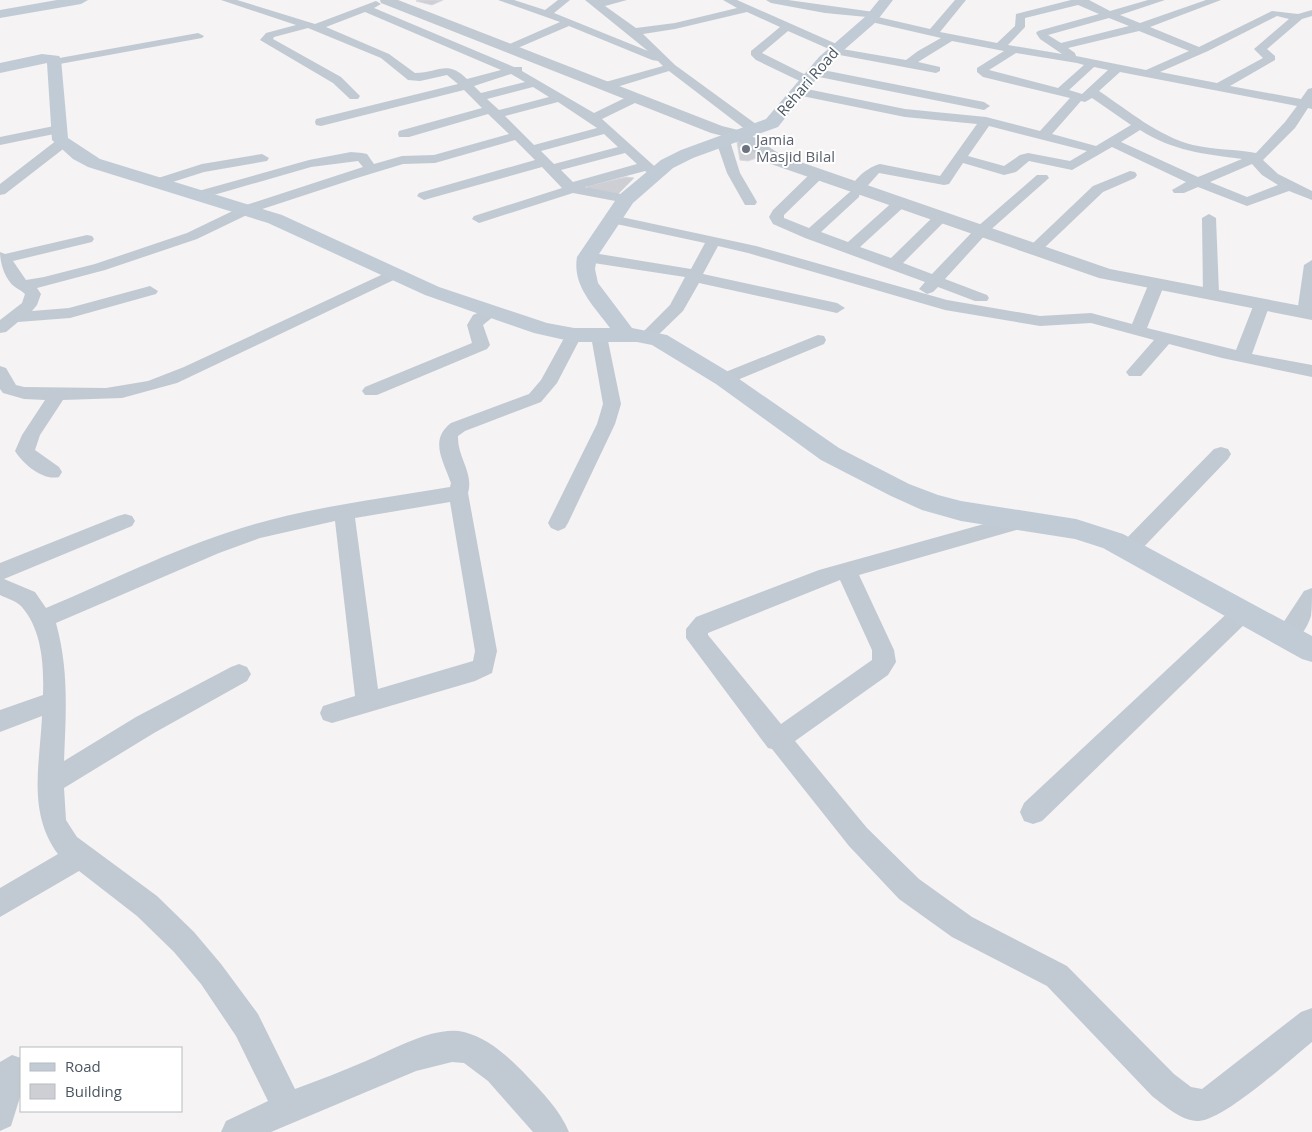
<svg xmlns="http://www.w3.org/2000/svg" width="1312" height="1132" viewBox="0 0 1312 1132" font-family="'Open Sans',sans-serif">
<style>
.building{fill:#cdcfd5;stroke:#d7d9de}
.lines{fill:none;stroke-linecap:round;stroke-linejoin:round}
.minor{fill:#c1cad2;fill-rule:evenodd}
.tertiary{fill:#c1cad2;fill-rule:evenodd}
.secondary{fill:#c1cbd6;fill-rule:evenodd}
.worship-dot{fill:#6b7280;stroke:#fff;stroke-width:2}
.labels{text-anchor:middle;stroke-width:4;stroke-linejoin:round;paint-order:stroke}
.far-street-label{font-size:15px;fill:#4a5661;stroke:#fff}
.far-worship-label{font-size:15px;fill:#5b616d;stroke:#fff;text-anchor:start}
</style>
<rect width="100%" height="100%" fill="#f5f3f3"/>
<g class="building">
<path d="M419,0H443L432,5L416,1Z"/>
<path d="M744,141L762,156L748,161L740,160L737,142Z"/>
<path d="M626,177L634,178L617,195L588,189L587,186Z"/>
</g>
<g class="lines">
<g class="minor">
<path d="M221,0H237L315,24L376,1L381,4L374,8L514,67H522V71L594,113L631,95H639L641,98L639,101L602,119L662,173L655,177L645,171L585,187L631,196L633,199L631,202L626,203L573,193L479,223L472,219L474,216L562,188L542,167L424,200L417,196L419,193L535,160L515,140L435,163L403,164L357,178L253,212L197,239L105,270L37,288L41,294L37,305L32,311L69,308L150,286L158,291L156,294L70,318L18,322L6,332L0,333V320L22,303L25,294C21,290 19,290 15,287C5,280 0,263 0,252L5,254L87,235L92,236L94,239L92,242L13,261L26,280L44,277L95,264L187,233L243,206L363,167L358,161L311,167L200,199L193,195L195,192L309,160L351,152L362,153L367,154L374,164L402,156L434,155L509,134L488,114L409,137H399L398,134L399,131L482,108L464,90L321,126L316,125L315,122L316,119L458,84L447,75L420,81L408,80L381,58L308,28L274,37L273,39L341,77L360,96L358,99H350L333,83L260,40L266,33L296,25ZM365,12L501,70L467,79C447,59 438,73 415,73L389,54L326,27ZM511,74L525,82L481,93L474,86ZM533,87L549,97L499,110L487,99ZM558,102L597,128L534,145L505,116ZM604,134L618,147L554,164L541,151ZM625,153L637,164L573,182L561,170Z"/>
<path d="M498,0H514L545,10L558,0H570L554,13L648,51L585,0H627L605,6L636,28L675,23L737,8L723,0H737L841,46L842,49L906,60L918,51L941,38L867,21V17L825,13L771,3L766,0H788L874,12L879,15L878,17L930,29L955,0H966L940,32L997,43L1015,26L1016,14L1071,0H1089L1110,11L1148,0H1165L1120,15L1140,23L1206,0H1221L1150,27L1199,47L1272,11L1298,14L1312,10V16L1302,19L1267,49L1275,56V60L1230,86L1301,99L1308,89L1312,88V109L1308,108L1295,128L1263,160L1278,174L1312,191V200L1289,191L1247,206L1198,187L1184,193H1174L1172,190L1186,182L1112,147L1072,170L1029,161L1016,172L1004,175L963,163L949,184L944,185L879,173L863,191L860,192L859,197L821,232L848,242L896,199H906L908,202L906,205L860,247L891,258L937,213H947L949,216L947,219L903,263L932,274L977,227L1037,175H1047L1049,178L987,233L945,279L987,295L989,298L987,301H975L938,287L933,292L927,294L919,289L925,282L805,238L773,224L769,217L773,210L813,171L818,170L825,174L823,177L784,215V218L809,228L852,190C851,180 870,166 880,164L940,176L977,124L905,117L797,95L791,91L797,87L905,109L986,117L1040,131L1070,98L983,77L977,72V68L1004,51L952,41L918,62L940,67V71L936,73L829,53V49L788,31L762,53L810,77L812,80L806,84L756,60L751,55V51L780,27L747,12L675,29L643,34L675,65L760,127L761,130L755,134L750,133L669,71L610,89H602L600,86L602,83L663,66L658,61L652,60L569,26L513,50H505V46L560,22ZM1078,5L1099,14L1038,31L1036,33L1040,39L1062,54L1008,45L1025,27V18ZM1277,16L1289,19L1254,49L1263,58L1217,83L1160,72L1208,51ZM1109,18L1129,26L1061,43L1048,35ZM1139,31L1189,51L1146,70L1076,56L1075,53L1068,48ZM1016,53L1077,63L1084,65L1058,88L989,70ZM1094,67L1108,70L1082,94L1069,90ZM1120,72L1297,106L1285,122L1256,153C1235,149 1214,150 1193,145C1158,136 1129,111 1099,91ZM1092,98L1131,125L1096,146L1052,134L1081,101L1085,102ZM989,126L1087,151L1070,161L1028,153L1020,155L1004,166L968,156ZM1140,130C1173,151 1204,154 1242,159L1198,177L1121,142ZM1252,164L1262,175L1278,185L1247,197L1210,182Z"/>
<path d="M198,33L204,36L202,38L54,65L48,62L54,59Z"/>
<path d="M813,68L984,102L990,106L984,110L809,75L807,72Z"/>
<path d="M59,125L65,129L64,132L0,145V137Z"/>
<path d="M723,137L730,141L740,173L757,202L755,205H745L727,173L716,141Z"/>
<path d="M62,139L69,143L67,146L5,194L0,195V184L57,140Z"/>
<path d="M262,154L269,158L267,161L204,172L157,187L150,183L152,180L202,164Z"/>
<path d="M1130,171L1135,172L1137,175L1135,178L1103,192L1041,251H1031L1028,248L1031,245L1093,186Z"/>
<path d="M1209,214L1216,218L1219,293L1211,298L1203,293L1202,218Z"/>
<path d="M612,215L756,246L947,300L1040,316L1091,313L1132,324L1149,283L1157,278L1165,283L1147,328L1236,350L1254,304L1262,299L1270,304L1252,354L1312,365V377L1222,358L1169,344L1141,376H1129L1126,372L1154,340L1091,323L1040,326L945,310L748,253L718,246L703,274L837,303L845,308L837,313L699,283L683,311L653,340H641L639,336L670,305L685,277L587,262L579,257L587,252L691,269L705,243L607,222L605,219Z"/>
<path d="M1312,260V315L1305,318L1297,313L1304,265Z"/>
<path d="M394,269L400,271L402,274L400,277L177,383L122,398L63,400L40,435L35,450L59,467L62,472L59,477C43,481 23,464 15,451L22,435L45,400L24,399L3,393L0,389V366L6,368L16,385L24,387L106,388L148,381L184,367Z"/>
<path d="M491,307L499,312L483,325L490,345L487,349L377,395H365L362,391L365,387L472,343L467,325L473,315Z"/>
<path d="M574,330L580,331L582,335L557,383L541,402L465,431L458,436C457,457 474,473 468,493L497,651L492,673L475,681L332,723L323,720L320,713L323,706L355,696L335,521L260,538L219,553L56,623C69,670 66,712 64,761L136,717L231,667L239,664L247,667L251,674L247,681L154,733L64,788L66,820L73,831L77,837L157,896L194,932L221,964L258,1014L295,1089C319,1080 343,1071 366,1061C392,1050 435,1025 464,1032C488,1038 509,1057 526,1075C542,1092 560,1110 569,1132H533L488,1081L464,1063L452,1062L416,1071L271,1132H221L226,1121L268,1101L236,1036L201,984L174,952L137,916L79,871L0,917V888L58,854C27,812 40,764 42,716L0,732V710L43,695C44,665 42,629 21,606C16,601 6,598 0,595V563L118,516L125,514L132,516L135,521L132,526L4,579L35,592L46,608C115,579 184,544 255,524C318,506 385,498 450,487L451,483C443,460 429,440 451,423L529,394L541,380L568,331ZM450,502L475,651L473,661L378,689L355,518Z"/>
<path d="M599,331L605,332L607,336L621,404L615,424L568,523L565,528L558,531L551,528L548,523L597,424L603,404L591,336L593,332Z"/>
<path d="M818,335L824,336L826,340L824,344L730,383H718L715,379L718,375Z"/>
<path d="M1221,447L1228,449L1231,454L1228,459L1136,555L1129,557L1122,555L1119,549L1122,543L1214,449Z"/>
<path d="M1020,514L1027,517L1030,522L1027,527L859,575L894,650L896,662L888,675L795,741L867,828L919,879L972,917L1067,966L1174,1074L1191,1087L1202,1089L1301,1012L1312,1008V1042C1290,1060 1224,1120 1199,1121C1183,1122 1165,1106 1152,1096L1047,986L952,937L899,899L849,846L772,749L768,748L686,638V629L696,617L819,570ZM840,580L872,650V660L781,724L708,635V633Z"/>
<path d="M1312,588C1312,596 1312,609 1311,616C1306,631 1295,648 1279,643L1276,636L1279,629L1304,591Z"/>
<path d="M1243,603L1251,606L1254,612L1251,618L1042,821L1033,824L1024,821L1020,812L1024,803L1235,606Z"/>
<path d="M12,1055L21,1058V1094L11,1126L0,1131V1062Z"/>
</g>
<path class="tertiary" d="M380,0H398L722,126L746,132L783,156L1110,269L1312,308V320L1099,278L771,164L735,139L711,133L381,3Z"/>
<g class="secondary">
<path d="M57,0H88L81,4L0,18V10Z"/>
<path d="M879,0H893L876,22L829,63L778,127L693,158L673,168L633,203L597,257L595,269L598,283L632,328L667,335L732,374L839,448L909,484L938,495L961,501L1076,519L1123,534L1312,636V662L1302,659L1103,548L1075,539L961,521L922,510L891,496L821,460L716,384L652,345L637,342H574L534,333L425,295L268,223L88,167L73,159L52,140L47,63L0,73V63L42,54L59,56L61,59L68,138L100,159L282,215L439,287L547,323L574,328H610C594,306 572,286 577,257L619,195L661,160L681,150L766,119L819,57L866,16Z"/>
</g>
</g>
<circle class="worship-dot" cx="746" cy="149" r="5"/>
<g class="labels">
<g class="far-street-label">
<text transform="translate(808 82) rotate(-49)" y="5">Rehari Road</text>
</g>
<g class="far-worship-label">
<text x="756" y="145">Jamia<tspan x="756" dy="17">Masjid Bilal</tspan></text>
</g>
</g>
<rect x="20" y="1047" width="162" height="65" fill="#ffffff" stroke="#b7bbc0"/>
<rect x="30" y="1063" width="25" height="8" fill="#c1cbd6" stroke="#b7bbc0"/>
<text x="65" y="1072" font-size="15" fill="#4a5661">Road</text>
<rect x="30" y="1084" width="25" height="15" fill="#cdcfd5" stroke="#b7bbc0"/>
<text x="65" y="1097" font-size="15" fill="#4a5661">Building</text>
</svg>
